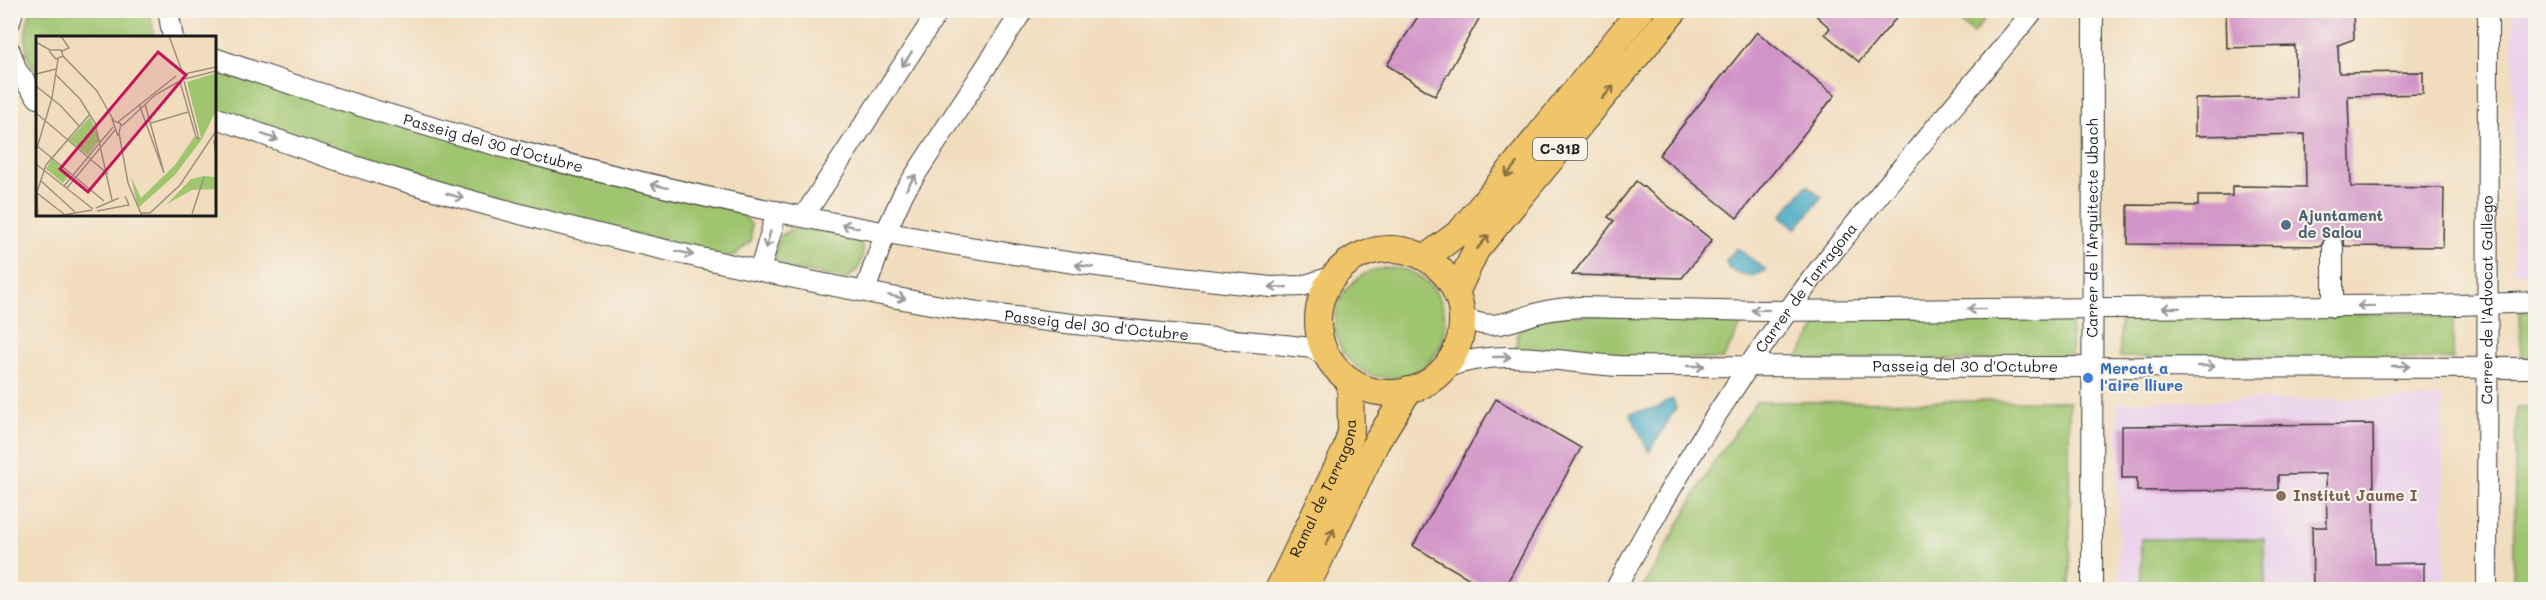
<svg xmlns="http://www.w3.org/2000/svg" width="2546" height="600" viewBox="0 0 2546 600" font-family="Mali,sans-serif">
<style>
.built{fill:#ead1ec}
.green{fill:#9fc56f;stroke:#5e7046;stroke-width:1.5}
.water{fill:#42a7c2;stroke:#2f626f;stroke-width:1.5}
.building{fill:#d294c8}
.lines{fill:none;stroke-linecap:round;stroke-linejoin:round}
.minor-casing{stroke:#3c3934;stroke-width:22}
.major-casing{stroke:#3c3934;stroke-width:28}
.minor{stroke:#fff;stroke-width:20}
.major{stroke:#f0c469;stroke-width:26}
.oneway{stroke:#999}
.oneway2{stroke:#867042}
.service-dot{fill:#5c6f8a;stroke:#f7f3e8;stroke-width:2}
.shop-dot{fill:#3f7fe0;stroke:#f7f3e8;stroke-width:2}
.education-dot{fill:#8d6e63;stroke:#f7f3e8;stroke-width:2}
.labels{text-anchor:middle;stroke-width:4.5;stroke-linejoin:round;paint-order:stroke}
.shield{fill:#f7f3e8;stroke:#5e5c59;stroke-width:1.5}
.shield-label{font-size:14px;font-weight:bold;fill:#1c1c1c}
.street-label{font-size:15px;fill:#1c1c1c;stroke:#f7f3e8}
.service-label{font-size:15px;font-weight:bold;fill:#4e5e75;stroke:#f7f3e8;text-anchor:start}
.shop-label{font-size:15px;font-weight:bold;fill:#366cbe;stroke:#f7f3e8;text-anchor:start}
.education-label{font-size:15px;font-weight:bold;fill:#785e54;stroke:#f7f3e8;text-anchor:start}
.inset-road{fill:none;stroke:#9c907d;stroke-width:1.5}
.view{fill:#c2185b;fill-opacity:0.15;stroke:#c2185b;stroke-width:3}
.inset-edge{fill:none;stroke:#1c1c1c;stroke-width:3}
</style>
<rect width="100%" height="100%" fill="#f7f3e8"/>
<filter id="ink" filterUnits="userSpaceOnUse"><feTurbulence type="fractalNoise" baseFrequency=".0167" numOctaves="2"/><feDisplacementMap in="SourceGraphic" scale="12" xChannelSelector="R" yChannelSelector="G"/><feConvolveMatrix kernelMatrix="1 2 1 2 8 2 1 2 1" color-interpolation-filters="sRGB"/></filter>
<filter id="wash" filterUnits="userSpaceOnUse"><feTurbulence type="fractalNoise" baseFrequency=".008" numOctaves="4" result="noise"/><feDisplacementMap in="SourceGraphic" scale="24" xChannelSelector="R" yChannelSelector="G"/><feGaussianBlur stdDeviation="1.35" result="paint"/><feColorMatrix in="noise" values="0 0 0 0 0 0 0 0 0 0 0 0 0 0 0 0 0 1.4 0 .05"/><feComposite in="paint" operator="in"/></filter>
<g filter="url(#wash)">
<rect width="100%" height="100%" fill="#f1ddbe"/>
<g class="built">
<rect x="2513" y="11" width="22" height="262"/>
<path d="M2442,398L2445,589H2119L2117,402Z"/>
</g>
<g class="green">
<path d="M31,11H148L153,26V37L38,38L37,73C23,55 23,31 31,11Z"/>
<path d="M1947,11H1992L1973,33Z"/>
<path d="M215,63L739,212L751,224V241L735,255L725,257L375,166L215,112Z"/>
<path d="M797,226L852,236L862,244C865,260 860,270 846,279L781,267L774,258L780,236Z"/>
<circle cx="1390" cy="323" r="55"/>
<path d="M2520,311H2535V357H2521Z"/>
<path d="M2120,312L2453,314V359L2120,357Z"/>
<path d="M1558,315L1746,316L1723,359L1616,358L1516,351L1517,337L1522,326Z"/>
<path d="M2071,315V360H1796L1823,317Z"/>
<path d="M2069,401L2070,589H1642L1713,464L1756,402Z"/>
<path d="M2516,408H2535V589H2513Z"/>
<path d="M2141,539H2264L2265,589H2141Z"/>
</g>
<g class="water">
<path d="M1807,185L1822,197L1796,229L1781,216Z"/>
<path d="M1737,248L1766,270C1752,280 1741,276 1728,268L1726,261Z"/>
<path d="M1673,399L1676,408L1649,452L1630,413L1660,407L1664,402Z"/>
</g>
<g id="blocks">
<g class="building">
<path d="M1422,10H1484L1435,96L1387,65Z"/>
<path d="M1810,10H1903L1859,62L1825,34L1830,28Z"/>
<path d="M2226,10H2353L2354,39L2338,45L2339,73L2423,72V94L2348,96L2351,187L2444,188L2443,247L2345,246L2343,240L2334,234L2327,236L2321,246L2128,244V205L2198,206V196H2232V186L2306,187L2305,134L2195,136V99L2296,97L2295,46L2227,48Z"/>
<path d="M1757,32L1835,95L1737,218L1659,155Z"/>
<path d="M1636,181L1712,240L1682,278L1572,275L1614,221L1608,217Z"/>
<path d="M1496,399L1581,448L1503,590H1489L1413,546Z"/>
<path d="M2373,424L2375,564L2424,563V590H2313L2312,527H2327L2326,474L2278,475V490L2137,491V478H2122V426Z"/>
</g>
</g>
</g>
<g filter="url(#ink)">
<use href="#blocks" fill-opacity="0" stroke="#3c3934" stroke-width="1.5"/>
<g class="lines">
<g class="minor-casing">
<g id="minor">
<path d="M168,10L173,38"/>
<path d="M10,22L13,10"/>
<path d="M10,51L17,71L38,98"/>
<path id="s1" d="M214,58C556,177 912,250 1271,287L1302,286L1334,276"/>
<path id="s2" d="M214,117C270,137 324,157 380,174C556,228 738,269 919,302C1049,326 1181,333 1312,348L1328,357"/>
<path d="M804,216L939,10"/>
<path d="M760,270L777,211"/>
<path d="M865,291L885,234L904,192L1023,10"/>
<path d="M2333,307V246"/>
<path d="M1462,317C1493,332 1507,322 1538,313C1552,309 1565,308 1580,307L1763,311L2459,305L2536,302"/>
<path id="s3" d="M1445,368C1499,346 1562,363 1619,366L2536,368"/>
<path id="s4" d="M1615,590C1672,480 1739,374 1814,276C1884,185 1961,99 2034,10"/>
<path id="s5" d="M2092,590L2093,10"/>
<path id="s6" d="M2487,590L2488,10"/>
</g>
</g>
<g class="major-casing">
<g id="major">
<circle cx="1390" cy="321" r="72"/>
<path d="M1425,258L1460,232L1641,10"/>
<path d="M1456,293L1476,250L1675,10"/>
<path id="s7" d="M1278,590L1346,449L1351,431L1350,381"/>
<path d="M1305,590L1376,443L1409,390"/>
</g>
</g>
<use href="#minor" class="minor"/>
<use href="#major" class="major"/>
</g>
<defs><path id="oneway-shaft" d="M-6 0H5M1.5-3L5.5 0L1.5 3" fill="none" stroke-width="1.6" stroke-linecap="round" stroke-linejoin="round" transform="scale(1.5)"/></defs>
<g class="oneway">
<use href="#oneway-shaft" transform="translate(907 59) rotate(123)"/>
<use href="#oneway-shaft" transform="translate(270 137) rotate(20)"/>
<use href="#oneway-shaft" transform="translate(911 182) rotate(-57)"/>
<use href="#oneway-shaft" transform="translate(659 186) rotate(-168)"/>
<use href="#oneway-shaft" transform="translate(455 196) rotate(16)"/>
<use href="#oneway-shaft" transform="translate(850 226) rotate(-168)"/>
<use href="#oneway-shaft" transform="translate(768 240) rotate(106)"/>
<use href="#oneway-shaft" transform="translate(685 253) rotate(13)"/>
<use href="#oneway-shaft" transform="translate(1084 266) rotate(-172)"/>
<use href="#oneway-shaft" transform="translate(1278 287) rotate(-179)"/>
<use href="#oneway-shaft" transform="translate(897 297) rotate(12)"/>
<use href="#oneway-shaft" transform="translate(2366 306) rotate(179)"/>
<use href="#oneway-shaft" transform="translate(2171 308) rotate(179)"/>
<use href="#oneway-shaft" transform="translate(1976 309) rotate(-180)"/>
<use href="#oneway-shaft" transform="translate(1760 310) rotate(179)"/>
<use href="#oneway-shaft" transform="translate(1502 357)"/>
<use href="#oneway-shaft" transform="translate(1696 366)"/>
<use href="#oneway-shaft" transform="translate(2206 366)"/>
<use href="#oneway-shaft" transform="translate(2401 366)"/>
</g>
<g class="oneway2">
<use href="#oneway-shaft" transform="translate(1608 92) rotate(-50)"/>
<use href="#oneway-shaft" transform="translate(1511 170) rotate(129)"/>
<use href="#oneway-shaft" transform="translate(1483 242) rotate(-50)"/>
<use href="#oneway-shaft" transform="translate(1330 537) rotate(-64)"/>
</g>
</g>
<circle class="service-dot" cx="2286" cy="225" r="6"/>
<circle class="shop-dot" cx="2088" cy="378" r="6"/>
<circle class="education-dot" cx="2281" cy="496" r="6"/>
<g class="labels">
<rect class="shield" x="1533" y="138" width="54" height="22" rx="4.5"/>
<g class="shield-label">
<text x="1560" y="154">C-31B</text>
</g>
<g class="street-label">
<text dy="5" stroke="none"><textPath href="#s1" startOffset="292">Passeig del 30 d'Octubre</textPath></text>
<text dy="5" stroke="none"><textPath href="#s5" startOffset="362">Carrer de l'Arquitecte Ubach</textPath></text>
<text dy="5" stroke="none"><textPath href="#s4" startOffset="358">Carrer de Tarragona</textPath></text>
<text dy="5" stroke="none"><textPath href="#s6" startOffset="290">Carrer de l'Advocat Gallego</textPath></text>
<text dy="5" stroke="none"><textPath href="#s2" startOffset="909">Passeig del 30 d'Octubre</textPath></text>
<text dy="5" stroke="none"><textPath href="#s3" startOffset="522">Passeig del 30 d'Octubre</textPath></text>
<text dy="5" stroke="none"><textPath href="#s7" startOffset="112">Ramal de Tarragona</textPath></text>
</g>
<g class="service-label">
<text x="2298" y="221">Ajuntament<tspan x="2298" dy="17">de Salou</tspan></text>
</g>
<g class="shop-label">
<text x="2100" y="374">Mercat a<tspan x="2100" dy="17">l'aire lliure</tspan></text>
</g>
<g class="education-label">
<text x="2293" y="501">Institut Jaume I</text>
</g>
</g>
<g transform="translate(36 36)">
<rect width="180" height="180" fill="#f1ddbe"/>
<path d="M180,37V75L166,103L139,139L102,172L95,141L105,162L139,129L158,101L165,102L151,46ZM54,81L64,104L52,119L33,104ZM16,123L34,139L27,147L10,133ZM168,140L180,141V153L156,154L131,168L155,143Z" fill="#9fc56f"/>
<path class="inset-road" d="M25,0L33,12L26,15M133,0L147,38M0,6L14,14H25L27,20L61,55L78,85L85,88L83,97L92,147L106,180M13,15L20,23L27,20M0,38L20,33M148,38L180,31M20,39L44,63L59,87L76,164M149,43L180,35M144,46L160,101L163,103L148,45M0,50L25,70L43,90M103,68L128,137L109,68M0,77L72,138M76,83L82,100M82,86L140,40M115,87L152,76M86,90L119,59L142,46M178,104L180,123M0,109L68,165M0,115L16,62L22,23M0,128L57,173M4,144L39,176M28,150L77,91M31,152L79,94M1,157L28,178M60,172L83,162M61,175L93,169L89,160M105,177H114L144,149L180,95M156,178L168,141M2,180L1,156L10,129L54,78M22,180L56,174M149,180H175"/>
<path class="view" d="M122,16L150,39L52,156L24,133Z"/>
<rect width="180" height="180" class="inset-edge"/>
</g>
<rect width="2546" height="600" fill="none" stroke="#f7f3e8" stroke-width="36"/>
</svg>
